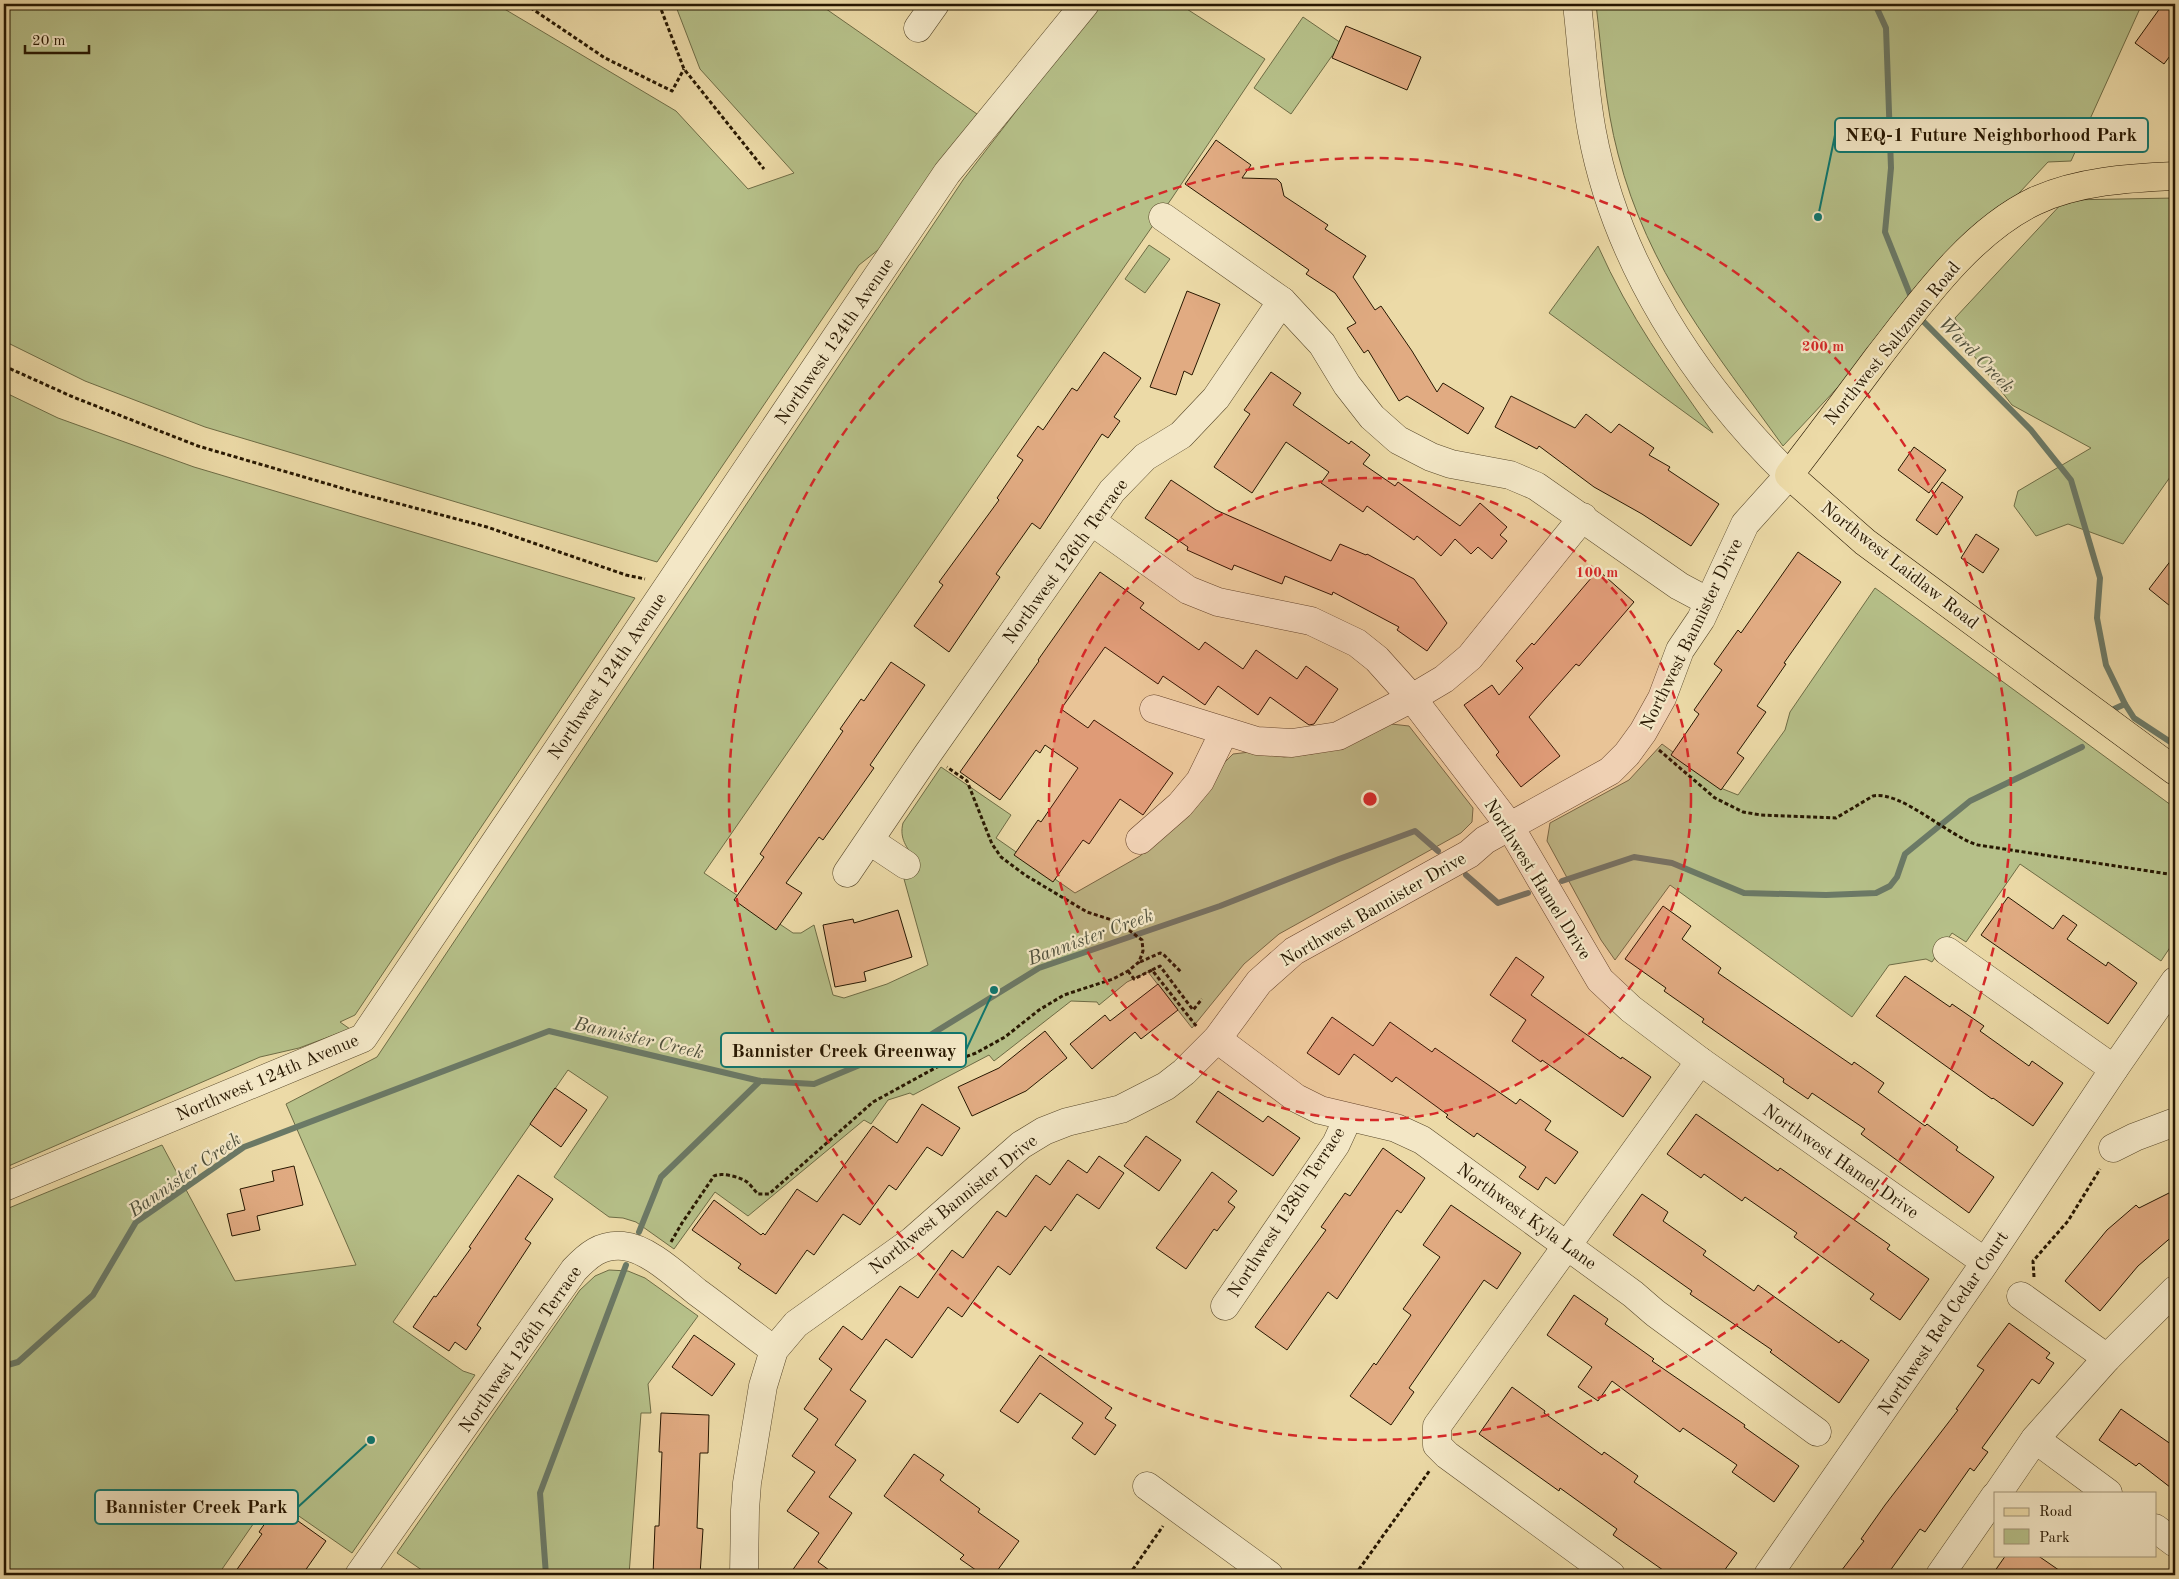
<svg xmlns="http://www.w3.org/2000/svg" width="2179" height="1579" viewBox="0 0 2179 1579" font-family="'Old Standard TT',serif">
<style>
.green{fill:#b6c089;stroke:#6e6c45}
.lines{fill:none;stroke-linecap:round;stroke-linejoin:round}
.stream{stroke:#6b7966;stroke-width:6}
.building{fill:#e1ab82;stroke:#271701}
.minor-casing{stroke:#58482a;stroke-width:29}
.major-casing{stroke:#271701;stroke-width:29}
.path{stroke:#271701;stroke-width:3;stroke-dasharray:4 2.5;stroke-linecap:butt}
.minor{stroke:#f3e7c6;stroke-width:28}
.major{stroke:#ecdaa7;stroke-width:28}
.ring{fill:none;stroke:#d62828;stroke-width:2.5;stroke-dasharray:9 6}
.labels{text-anchor:middle;stroke-width:4.5;stroke-linejoin:round;paint-order:stroke}
.street-label{font-size:18px;fill:#271701;stroke:#f3e7c6}
.water-label{font-size:19px;font-style:italic;fill:#4f503c;stroke:#f3e7c6}
.centre{fill:#d62828;stroke:#f3e7c6;stroke-width:2.5}
.ring-label{font-size:15px;text-anchor:middle;font-weight:bold;fill:#d62828;stroke:#f3e7c6;stroke-width:4.5;stroke-linejoin:round;paint-order:stroke}
.leader{fill:none;stroke:#0f766e;stroke-width:2}
.callout-dot{fill:#0f766e;stroke:#f3e7c6;stroke-width:2}
.callout{fill:#f3e7c6;stroke:#0f766e;stroke-width:2}
.callout-label{font-size:19px;text-anchor:middle;font-weight:bold;fill:#271701}
</style>
<rect width="100%" height="100%" fill="#ecdaa7"/>
<filter id="stains"><feTurbulence type="fractalNoise" baseFrequency=".004" numOctaves="4"/><feColorMatrix values="0 0 0 0 .2 0 0 0 0 .09 0 0 0 0 .02 0 0 0 .5 -.17"/></filter>
<radialGradient id="worn" r=".72"><stop offset=".6" stop-color="#630" stop-opacity="0"/><stop offset="1" stop-color="#630" stop-opacity=".3"/></radialGradient>
<g class="green">
<path d="M4,4H496L676,111L748,189L794,173L700,69L675,4H819L977,114L883,246L859,265L657,562L205,427L85,381L4,341Z"/>
<path d="M1099,4H1179L1265,59L1172,198L704,873L793,933H801L814,925L833,995L844,998L887,984L928,965L904,879L915,860C907,847 899,839 903,823L941,767L1011,815L996,838L1075,893L1140,856L1176,825L1205,795L1225,762L1233,754L1250,752L1284,757L1311,754L1349,745L1391,724L1409,726L1473,808L1472,822L1461,833L1279,934L1244,964L1192,1028L1148,972L1127,982L1099,1005L1097,1002L1071,1001L994,1061L989,1055L913,1095L910,1093L888,1100L871,1124L864,1120L748,1216L715,1192L674,1249L636,1222L623,1218L609,1217L554,1177L608,1097L568,1070L393,1322L463,1371L475,1375L352,1553L283,1505L267,1504L218,1575H4V1210L162,1145L235,1281L356,1265L286,1104L377,1057L963,180Z"/>
<path d="M1596,4H2142L2071,161L2048,162L1783,446C1714,350 1648,271 1618,154C1605,105 1602,54 1596,4Z"/>
<path d="M1303,17L1341,43L1291,114L1254,88Z"/>
<path d="M2175,198V470L2123,544L2068,524L2036,536L2014,506L2018,491L2091,448L2012,405L1974,356L1955,318L2065,200Z"/>
<path d="M1149,245L1170,259L1145,293L1125,279Z"/>
<path d="M1598,246C1629,316 1669,371 1713,433L1549,313Z"/>
<path d="M4,392L58,418L194,467L635,598L355,1015L340,1022L350,1029L299,1048L260,1057L4,1168Z"/>
<path d="M1875,588L2175,808V940L2161,961L2020,864L1966,942L1952,933L1932,962L1926,959L1889,965L1852,1017L1670,885L1615,960L1601,940L1547,841L1550,823L1629,780L1662,744L1723,789L1738,795L1785,730L1790,712Z"/>
<path d="M609,1270L628,1271L645,1278L698,1316L648,1384L651,1413H641L629,1575H429L397,1553L580,1290L595,1276Z"/>
</g>
<g class="lines">
<g class="stream">
<path d="M1875,4L1886,28L1891,168L1885,232L1913,302"/>
<path d="M1918,316L2031,430L2071,480L2100,578L2097,618L2106,665L2125,704L2134,718L2175,745"/>
<path d="M2114,709L2125,704"/>
<path d="M1466,875L1498,903L1528,893"/>
<path d="M1562,881L1634,857L1672,863L1744,893L1826,895L1876,893L1890,886L1897,877L1905,854L1970,801L2082,747"/>
<path d="M639,1232L661,1177L760,1081"/>
<path d="M4,1366L18,1362L93,1295L136,1222L244,1147L549,1031L760,1081L814,1084L927,1037L1039,968L1220,906L1339,859L1415,831L1438,851"/>
<path d="M546,1575L540,1493L626,1265"/>
</g>
</g>
<g class="building">
<path d="M2163,4H2175V49L2164,64L2135,43Z"/>
<path d="M1346,26L1421,57L1407,90L1332,58Z"/>
<path d="M1216,140L1251,165L1242,178L1277,179L1281,183L1284,196L1328,225L1325,229L1366,256L1353,277L1375,310L1381,306L1412,351L1437,392L1443,383L1484,408L1468,434L1407,396L1399,401L1368,350L1364,353L1347,328L1356,323L1335,293L1306,274L1309,270L1185,184Z"/>
<path d="M1187,291L1220,304L1192,375L1184,371L1176,395L1150,387Z"/>
<path d="M1104,352L1141,378L1114,417L1120,421L1108,438L1102,434L1040,529L1032,523L996,574L1000,577L949,652L914,626L943,585L939,582L999,500L997,498L1023,460L1017,456L1038,426L1043,430L1072,388L1077,391Z"/>
<path d="M1271,372L1301,393L1293,405L1349,444L1351,441L1370,455L1363,464L1395,486L1398,482L1460,526L1480,503L1507,527L1500,535L1507,541L1492,559L1478,547L1471,554L1455,539L1441,556L1417,536L1414,540L1367,506L1363,512L1321,483L1329,472L1286,442L1252,493L1214,467L1250,414L1244,410Z"/>
<path d="M1511,396L1575,428L1586,414L1611,433L1619,424L1654,448L1649,455L1670,467L1668,470L1719,504L1691,546L1642,514L1594,487L1539,446L1537,449L1495,427Z"/>
<path d="M1914,447L1946,470L1929,493L1898,470Z"/>
<path d="M1171,480L1216,510L1331,561L1340,544L1366,555L1367,554L1414,579L1447,623L1427,651L1397,630L1399,627L1333,592L1332,595L1285,576L1282,584L1234,565L1232,570L1187,550L1188,547L1145,518Z"/>
<path d="M1942,482L1963,497L1937,535L1916,520Z"/>
<path d="M1976,534L1999,549L1983,573L1961,558Z"/>
<path d="M1798,552L1841,582L1784,663L1786,664L1757,706L1766,712L1737,753L1744,758L1721,790L1671,755L1699,714L1694,710L1722,670L1714,664L1738,630L1741,633Z"/>
<path d="M2175,555V610L2149,589Z"/>
<path d="M1598,570L1634,602L1579,666L1576,664L1529,717L1560,756L1521,787L1496,755L1499,752L1464,705L1492,685L1499,695L1523,668L1516,661L1532,643L1534,645Z"/>
<path d="M1100,572L1144,603L1140,608L1199,650L1205,642L1243,669L1256,650L1297,679L1306,666L1338,689L1314,724L1309,725L1270,697L1258,715L1218,686L1205,705L1163,676L1158,684L1105,647L1061,709L1088,728L1094,720L1173,773L1143,815L1120,799L1089,844L1083,840L1053,882L1014,855L1038,820L1041,822L1078,768L1045,745L1040,753L1036,750L1000,800L960,772L1039,661L1038,660Z"/>
<path d="M891,662L925,685L870,765L874,768L850,802L823,840L819,837L786,883L802,893L776,930L734,900L764,857L760,854L843,731L840,729L861,699L864,701Z"/>
<path d="M2008,897L2053,929L2063,915L2077,925L2067,939L2106,966L2108,962L2137,983L2108,1024L1981,935Z"/>
<path d="M1663,906L1691,926L1682,939L1721,968L1718,973L1852,1065L1854,1062L1884,1083L1878,1092L1925,1126L1927,1124L1958,1147L1956,1150L1994,1177L1969,1213L1861,1134L1865,1129L1812,1093L1808,1099L1783,1082L1784,1079L1702,1022L1704,1019L1664,991L1666,988L1625,959Z"/>
<path d="M898,910L912,957L864,972L866,981L835,987L823,925L853,919L854,923Z"/>
<path d="M1516,957L1544,977L1531,995L1621,1059L1622,1057L1651,1077L1623,1117L1542,1060L1541,1062L1512,1041L1526,1020L1490,995Z"/>
<path d="M1905,976L1950,1007L1952,1004L1984,1026L1980,1031L2029,1066L2032,1061L2063,1083L2033,1126L1993,1098L1992,1099L1876,1016Z"/>
<path d="M1158,984L1178,1010L1141,1039L1135,1032L1092,1069L1070,1044L1105,1015L1110,1021Z"/>
<path d="M1332,1017L1373,1046L1390,1022L1432,1052L1435,1048L1516,1104L1520,1099L1551,1121L1545,1130L1578,1152L1555,1184L1546,1177L1538,1190L1519,1177L1526,1167L1477,1133L1474,1137L1446,1117L1448,1115L1396,1077L1392,1082L1354,1054L1339,1075L1307,1053Z"/>
<path d="M1045,1031L1067,1058L1026,1091L972,1116L958,1087L999,1068Z"/>
<path d="M555,1088L587,1110L561,1147L530,1124Z"/>
<path d="M1218,1091L1263,1122L1268,1116L1300,1138L1273,1176L1196,1122Z"/>
<path d="M922,1104L960,1128L942,1156L927,1147L896,1190L889,1185L860,1225L843,1214L814,1255L807,1250L776,1294L738,1268L741,1264L692,1230L714,1200L761,1235L763,1233L765,1235L797,1189L817,1202L873,1126L897,1143Z"/>
<path d="M1696,1114L1778,1171L1780,1168L1890,1245L1887,1249L1929,1279L1900,1320L1870,1299L1874,1294L1794,1237L1797,1233L1745,1197L1742,1201L1704,1174L1701,1178L1667,1154Z"/>
<path d="M1146,1136L1181,1160L1159,1191L1124,1166Z"/>
<path d="M1383,1148L1425,1178L1401,1213L1397,1210L1337,1299L1328,1292L1287,1350L1255,1327L1326,1230L1321,1227L1345,1193L1350,1196Z"/>
<path d="M1099,1156L1124,1173L1099,1209L1077,1194L1051,1231L1045,1226L1010,1275L998,1266L962,1317L948,1307L912,1358L886,1339L850,1390L866,1401L835,1445L856,1460L829,1497L852,1513L818,1562L836,1575H789L819,1533L787,1511L815,1472L792,1456L818,1419L804,1409L832,1369L819,1359L843,1326L862,1340L900,1286L918,1298L952,1250L963,1258L997,1211L1006,1217L1036,1175L1050,1185L1068,1160L1087,1173Z"/>
<path d="M294,1166L303,1205L257,1216L260,1230L232,1236L227,1214L245,1210L240,1189L274,1181L272,1171Z"/>
<path d="M1212,1172L1237,1191L1228,1202L1235,1207L1217,1231L1214,1229L1186,1269L1156,1248Z"/>
<path d="M518,1175L553,1199L525,1239L531,1243L477,1325L481,1328L466,1350L455,1342L449,1351L413,1327L434,1296L436,1297L471,1248L469,1247Z"/>
<path d="M2175,1190V1234L2138,1266L2100,1311L2065,1281L2107,1230L2136,1205L2139,1208Z"/>
<path d="M1642,1194L1668,1212L1663,1221L1706,1251L1703,1255L1754,1291L1758,1285L1839,1343L1841,1340L1869,1360L1839,1403L1770,1352L1772,1350L1690,1294L1692,1291L1613,1235Z"/>
<path d="M1451,1205L1521,1253L1497,1289L1484,1280L1409,1388L1414,1392L1391,1425L1350,1396L1374,1363L1376,1365L1411,1315L1403,1309L1440,1257L1423,1245Z"/>
<path d="M1574,1295L1608,1319L1605,1324L1654,1359L1652,1361L1745,1425L1744,1427L1799,1466L1774,1502L1732,1472L1737,1465L1683,1428L1680,1432L1612,1381L1598,1401L1578,1387L1592,1367L1547,1335Z"/>
<path d="M2009,1323L2050,1353L2046,1358L2054,1363L2039,1384L2032,1379L1982,1448L1988,1452L1974,1471L1970,1468L1925,1532L1920,1529L1887,1575H1838L1864,1541L1861,1539L1885,1505L1958,1410L1956,1409L1984,1370L1977,1366Z"/>
<path d="M694,1335L735,1364L712,1396L672,1367Z"/>
<path d="M1040,1355L1112,1408L1105,1418L1116,1425L1095,1455L1072,1438L1083,1423L1040,1393L1018,1423L1000,1411Z"/>
<path d="M1512,1387L1545,1411L1544,1413L1602,1455L1604,1452L1638,1476L1634,1482L1737,1553L1721,1575H1670L1613,1535L1617,1529L1560,1488L1559,1491L1479,1434Z"/>
<path d="M2121,1409L2175,1447V1491L2139,1463L2136,1466L2099,1440Z"/>
<path d="M661,1413L709,1415L708,1453H700L697,1528L703,1529L700,1575H653L655,1526H659L662,1452H659Z"/>
<path d="M914,1454L944,1475L940,1480L980,1509L978,1512L1019,1541L994,1575H983L960,1559L964,1555L884,1496Z"/>
<path d="M277,1506L326,1541L302,1575H233L262,1534L259,1532Z"/>
<path d="M2006,1555H2037L2066,1575H1992Z"/>
</g>
<g class="lines">
<g class="minor-casing">
<g id="minor">
<path d="M918,28L935,4"/>
<path d="M1163,217L1282,301L1322,344L1347,385L1372,417L1398,440L1431,457L1451,464L1510,475L1536,486L1679,586L1709,602"/>
<path d="M1091,521L1188,590L1218,602L1311,621L1357,643L1377,659L1412,698L1509,825L1600,980L1631,1009L1700,1061L1985,1262"/>
<path d="M1154,709L1257,741L1292,743L1338,736L1412,698L1444,679L1470,657L1583,517"/>
<path d="M1140,840L1180,805L1200,781L1224,732"/>
<path d="M870,841L906,865"/>
<path d="M847,873L927,755L1112,491L1145,457L1181,435L1216,398L1282,301"/>
<path d="M1947,951L2114,1069"/>
<path d="M1217,1039L1296,1098L1320,1110L1396,1128L1422,1140L1633,1294L1655,1313L1817,1432"/>
<path d="M2113,1148L2135,1137L2175,1122"/>
<path d="M4,1187L363,1038L947,173L1085,4"/>
<path d="M2021,1296L2107,1358"/>
<path d="M1225,1306L1336,1144L1348,1118"/>
<path d="M2035,1439L2108,1493"/>
<path d="M1147,1486L1269,1575"/>
<path d="M1998,1493L2035,1439L2107,1358L2175,1290"/>
<path d="M2155,1528L2175,1543"/>
<path d="M359,1575L574,1270C588,1255 601,1244 623,1246C648,1248 678,1277 697,1292C723,1311 748,1331 774,1350"/>
<path d="M744,1575L745,1510L747,1483L763,1386L774,1350L796,1324L912,1241L1021,1145L1044,1131L1067,1122L1121,1109L1166,1086L1184,1072L1217,1039L1259,982L1294,951L1469,854L1485,840L1610,771L1627,754L1643,732L1662,698L1680,650L1701,619L1745,524L1789,475C1695,383 1616,262 1592,132C1584,90 1582,46 1577,4"/>
<path d="M1611,1575L1447,1455L1437,1445V1426L1700,1061"/>
<path d="M1768,1575L1982,1267L2114,1069L2175,981"/>
<path d="M1940,1575L1995,1496"/>
</g>
</g>
<g class="major-casing">
<path id="major" d="M2175,176C2129,178 2078,181 2035,201C1970,232 1921,302 1878,357C1849,396 1819,436 1789,475L1865,542L2175,771"/>
</g>
<g class="path">
<path d="M525,4L605,58L672,91L684,69"/>
<path d="M659,4L684,69L764,169"/>
<path d="M4,366L73,397L198,446L362,494L487,527L626,575L645,579"/>
<path d="M1659,750L1715,798L1743,812L1761,815L1836,818L1873,796C1901,790 1949,837 1978,845L2175,875"/>
<path d="M1140,962L1160,953L1163,954L1181,972"/>
<path d="M1152,970L1160,966L1193,1010L1202,999"/>
<path d="M1128,971L1134,979L1152,970L1197,1027"/>
<path d="M671,1242L682,1223L714,1176C722,1172 740,1177 747,1182C751,1185 754,1190 758,1194H769L873,1102L937,1067L976,1053L1005,1037L1039,1010L1064,995L1113,979L1128,971L1139,962L1143,951L1142,940L1118,922L1087,912L1025,875L1001,857L992,844L967,781L947,767"/>
<path d="M2034,1277L2033,1261L2068,1221L2100,1169"/>
<path d="M1129,1575L1163,1526"/>
<path d="M1355,1575L1430,1470"/>
</g>
<use href="#minor" class="minor"/>
<use href="#major" class="major"/>
</g>
<circle cx="1370" cy="799" r="321" fill="#d62828" fill-opacity=".12"/>
<g class="ring">
<circle cx="1370" cy="799" r="321"/>
<circle cx="1370" cy="799" r="641"/>
</g>
<g class="labels">
<g class="street-label">
<text transform="translate(834 341) rotate(-56)" y="6">Northwest 124th Avenue</text>
<text transform="translate(1892 343) rotate(-51)" y="6">Northwest Saltzman Road</text>
<text transform="translate(1065 561) rotate(-54)" y="6">Northwest 126th Terrace</text>
<text transform="translate(1900 565) rotate(38)" y="6">Northwest Laidlaw Road</text>
<text transform="translate(1691 634) rotate(-64)" y="6">Northwest Bannister Drive</text>
<text transform="translate(607 676) rotate(-56)" y="6">Northwest 124th Avenue</text>
<text transform="translate(1538 879) rotate(58)" y="6">Northwest Hamel Drive</text>
<text transform="translate(1373 909) rotate(-30)" y="6">Northwest Bannister Drive</text>
<text transform="translate(267 1077) rotate(-23)" y="6">Northwest 124th Avenue</text>
<text transform="translate(1841 1161) rotate(35)" y="6">Northwest Hamel Drive</text>
<text transform="translate(953 1204) rotate(-39)" y="6">Northwest Bannister Drive</text>
<text transform="translate(1286 1212) rotate(-57)" y="6">Northwest 128th Terrace</text>
<text transform="translate(1527 1216) rotate(36)" y="6">Northwest Kyla Lane</text>
<text transform="translate(1943 1323) rotate(-56)" y="6">Northwest Red Cedar Court</text>
<text transform="translate(520 1349) rotate(-55)" y="6">Northwest 126th Terrace</text>
</g>
<g class="water-label">
<text transform="translate(1977 354) rotate(45)" y="7">Ward Creek</text>
<text transform="translate(1090 936) rotate(-20)" y="7">Bannister Creek</text>
<text transform="translate(639 1037) rotate(13)" y="7">Bannister Creek</text>
<text transform="translate(184 1174) rotate(-35)" y="7">Bannister Creek</text>
</g>
</g>
<circle cx="1370" cy="799" r="8" class="centre"/>
<g class="ring-label">
<text x="1823" y="351">200 m</text>
<text x="1597" y="577">100 m</text>
</g>
<path class="leader" d="M1818 217L1835 135M994 990L966 1050M371 1440L298 1507"/>
<g class="callout-dot">
<circle cx="1818" cy="217" r="5"/>
<circle cx="994" cy="990" r="5"/>
<circle cx="371" cy="1440" r="5"/>
</g>
<g class="callout">
<rect x="1835" y="118" width="313" height="34" rx="5"/>
<rect x="721" y="1033" width="245" height="34" rx="5"/>
<rect x="95" y="1490" width="203" height="34" rx="5"/>
</g>
<g class="callout-label">
<text x="1991" y="141">NEQ-1 Future Neighborhood Park</text>
<text x="844" y="1057">Bannister Creek Greenway</text>
<text x="196" y="1513">Bannister Creek Park</text>
</g>
<rect width="2179" height="1579" fill="none" stroke="#ecdaa7" stroke-width="20"/>
<rect x="5" y="5" width="2169" height="1569" fill="none" stroke="#271701" stroke-width="2.5"/>
<rect x="10" y="10" width="2159" height="1559" fill="none" stroke="#271701"/>
<rect x="1994" y="1492" width="162" height="65" fill="#f3e7c6" stroke="#a19477"/>
<rect x="2004" y="1508" width="25" height="8" fill="#ecdaa7" stroke="#a19477"/>
<text x="2039" y="1516" font-size="15" fill="#271701">Road</text>
<rect x="2004" y="1529" width="25" height="15" fill="#b6c089" stroke="#a19477"/>
<text x="2039" y="1542" font-size="15" fill="#271701">Park</text>
<path d="M25 45v8h64v-8" fill="none" stroke="#271701" stroke-width="2.5"/>
<text x="32" y="45" font-size="15" fill="#271701" stroke="#f3e7c6" stroke-width="4" paint-order="stroke">20 m</text>
<rect width="100%" height="100%" filter="url(#stains)"/>
<rect width="100%" height="100%" fill="url(#worn)"/>
</svg>
